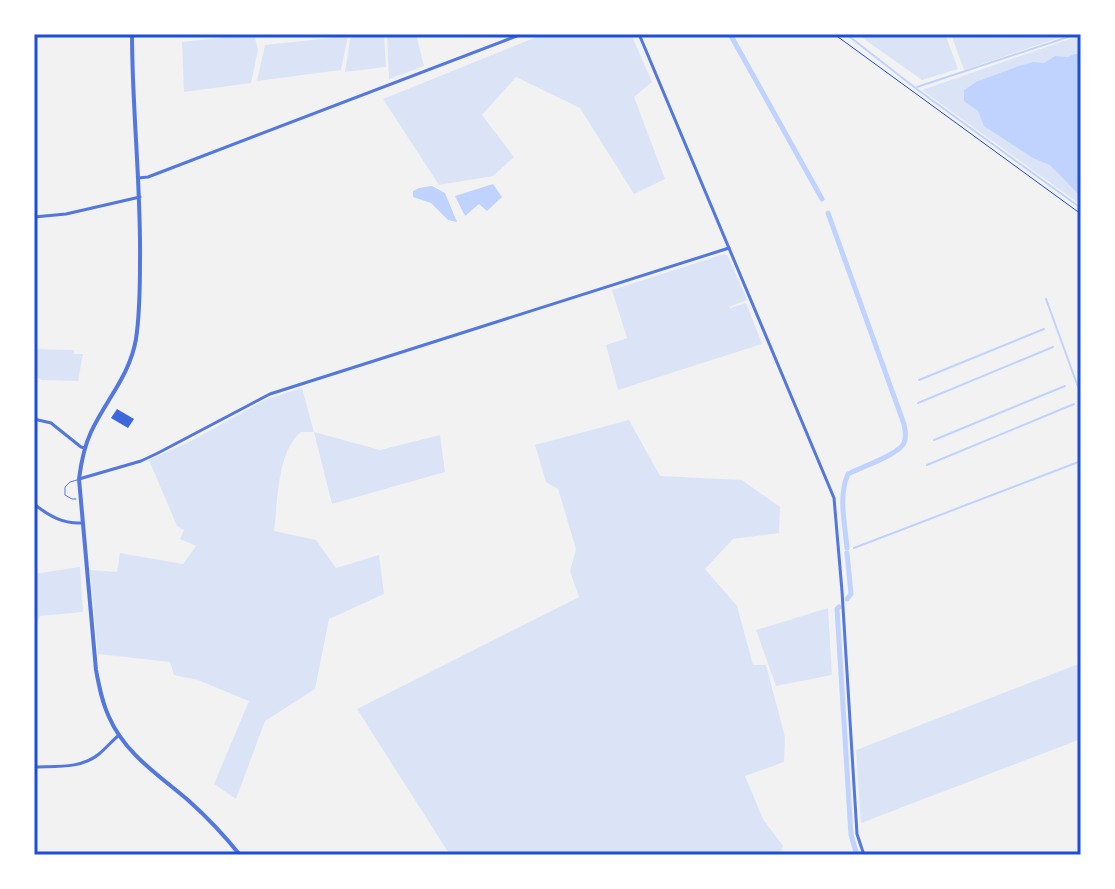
<svg xmlns="http://www.w3.org/2000/svg" width="1115" height="889" viewBox="0 0 1115 889" font-family="Arial,sans-serif">
<style>
.green{fill:#dbe4f7}
.water{fill:#bfd3fe}
.lines{fill:none;stroke-linecap:round;stroke-linejoin:round}
.stream{stroke:#bfd3fe;stroke-width:2}
.canal{stroke:#bfd3fe;stroke-width:5}
.building{fill:#3d67dc}
.path{stroke:#1d4ed8;stroke-width:1}
.service{stroke:#5277de;stroke-width:1}
.minor{stroke:#5277de;stroke-width:3}
.tertiary{stroke:#5277de;stroke-width:4}
.neatline{fill:none;stroke:#1d4ed8;stroke-width:3}
</style>
<rect width="100%" height="100%" fill="#f2f2f2"/>
<g class="green">
<path d="M254,34L258,50L251,83L184,92L182,42Z"/>
<path d="M351,34H384L386,67L345,72Z"/>
<path d="M387,34H416L424,66L389,79Z"/>
<path d="M544,34H631L652,82L634,97L665,179L634,194L580,108L516,77L482,115L514,157L493,176L439,185L383,99Z"/>
<path d="M857,34H945L958,69L922,80Z"/>
<path d="M951,34H1070L964,70Z"/>
<path d="M1081,35V205L922,90Z"/>
<path d="M348,36L341,70L257,81L265,45Z"/>
<path d="M724,254L728,256L747,300L729,307L730,308L746,303L762,344L618,390L606,345L627,338L612,290Z"/>
<path d="M34,349L74,350V354H83L78,381L42,380L34,376Z"/>
<path d="M302,388L314,432L380,450L440,435L445,472L332,504L314,432H301C277,452 278,500 274,531L316,540L336,568L379,555L384,594L329,619L315,689L265,721L236,799L214,784L249,701L198,680L174,675L170,662L98,654L90,570L117,572L120,553L183,564L196,546L180,539L184,530L177,526L149,460L191,441L267,399Z"/>
<path d="M629,420L660,476L742,480L780,507L779,533L733,539L705,569L737,606L753,665H766L785,737L784,762L745,776L763,819L783,846L780,855H450L357,709L579,597L570,571L576,549L558,489L546,482L535,445Z"/>
<path d="M80,567L83,612L40,616L34,629V574Z"/>
<path d="M828,608L832,675L776,686L756,630Z"/>
<path d="M1081,663V739L861,823L856,750Z"/>
</g>
<g class="water">
<path d="M1074,54H1081V197L1050,165L1033,158L984,126L978,111L964,101V90L976,82L1016,67L1033,62L1044,63L1055,56L1068,57Z"/>
<path d="M493,184L502,197L487,211L479,204L465,216L455,196Z"/>
<path d="M432,186L445,193L457,222L448,220L431,203L413,197V191L419,188Z"/>
</g>
<g class="lines">
<g class="stream">
<path d="M846,34L918,90L1081,208"/>
<path d="M917,87L1077,34"/>
<path d="M1046,299L1081,395"/>
<path d="M919,380L1044,329"/>
<path d="M918,403L1053,347"/>
<path d="M934,440L1065,386"/>
<path d="M927,465L1074,404"/>
<path d="M854,548L1081,461"/>
</g>
<g class="canal">
<path d="M730,34L822,199"/>
<path d="M828,213L904,424C905,431 907,436 904,443C898,455 861,467 848,474C838,496 845,524 847,548"/>
<path d="M847,599L851,594L847,553"/>
<path d="M839,607L837,609L851,835L857,855"/>
</g>
</g>
<path class="building" d="M117,409L134,419L128,428L111,418Z"/>
<g class="lines">
<path class="path" d="M834,34L1081,214"/>
<path class="service" d="M76,499H72L65,495V487L70,482L77,480"/>
<g class="minor">
<path d="M639,34L834,498L842,591L857,834L864,855"/>
<path d="M138,178L148,177L522,34"/>
<path d="M34,217L66,214L140,197"/>
<path d="M34,419L51,423L81,447L85,448"/>
<path d="M79,479L141,461L158,453L270,394L729,248"/>
<path d="M34,504C49,516 63,524 82,523"/>
<path d="M34,767C56,766 81,769 99,754C106,748 112,741 119,735"/>
</g>
<path class="tertiary" d="M132,34C132,109 141,184 140,260C140,286 140,313 136,339C130,375 106,400 91,432C84,447 81,463 79,479L96,670C99,686 102,702 109,717C125,754 160,776 189,801C208,818 224,835 240,855"/>
</g>
<rect width="1115" height="889" fill="none" stroke="#ffffff" stroke-width="72"/>
<rect x="36" y="36" width="1043" height="817" class="neatline"/>
</svg>
